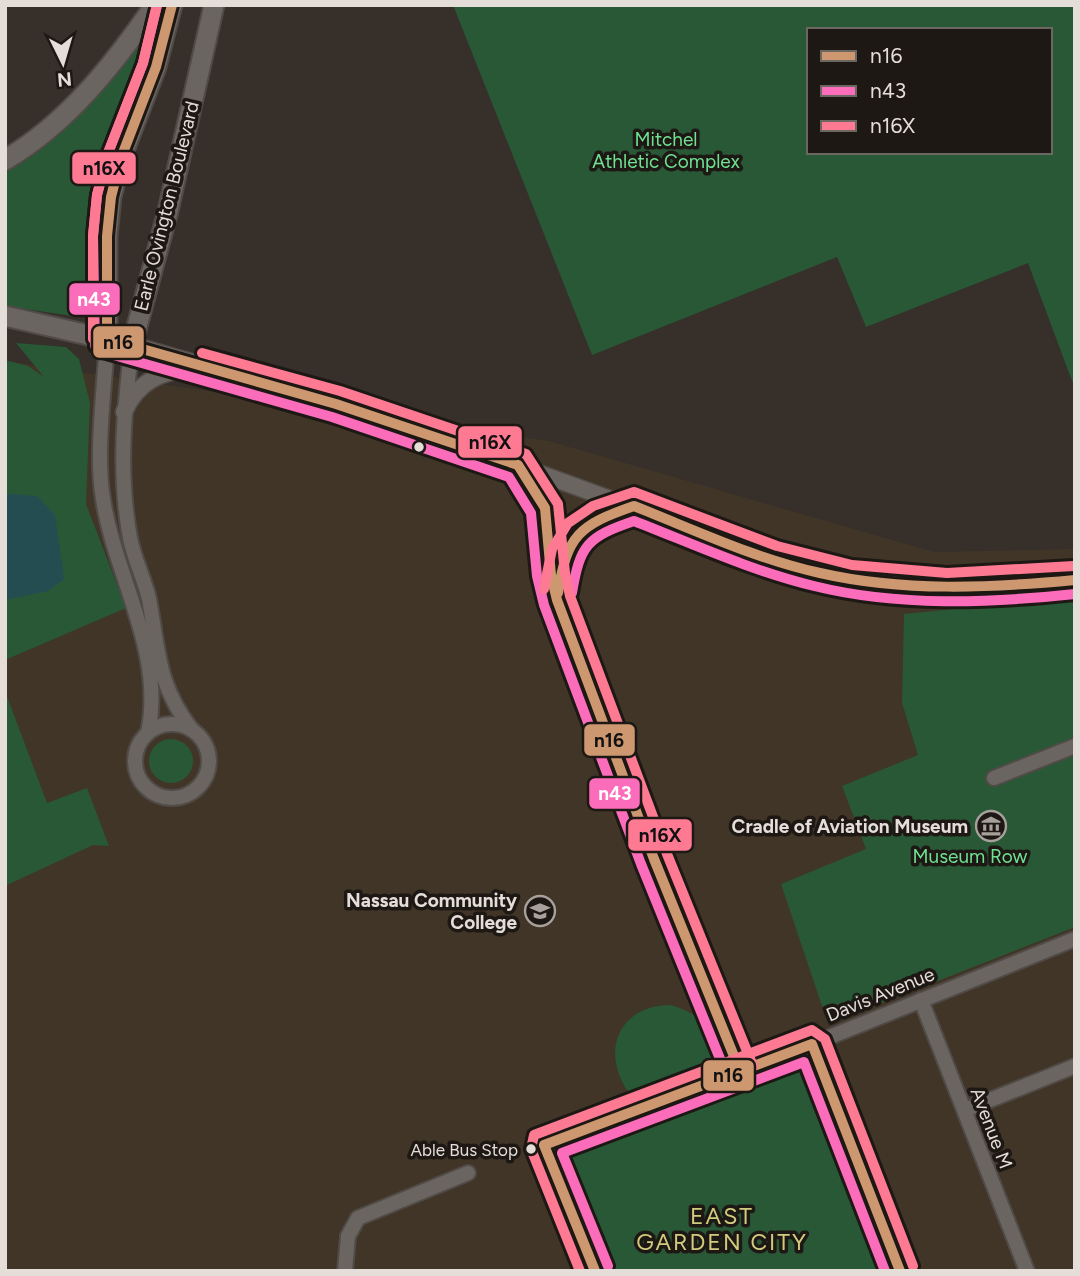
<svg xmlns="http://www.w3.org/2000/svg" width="1080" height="1276" viewBox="0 0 1080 1276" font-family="Figtree,sans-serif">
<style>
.education{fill:#403527}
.green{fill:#285836;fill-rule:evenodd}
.water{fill:#244d52}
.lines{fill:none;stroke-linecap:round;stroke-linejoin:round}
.minor-casing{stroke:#514b47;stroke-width:18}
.tertiary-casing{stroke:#514b47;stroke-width:19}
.secondary-casing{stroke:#514b47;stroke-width:23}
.minor{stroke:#6b6561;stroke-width:14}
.tertiary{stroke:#6b6561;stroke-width:16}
.secondary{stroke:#6b6561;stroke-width:19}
.bus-1-casing{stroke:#1d1814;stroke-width:16}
.bus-2-casing{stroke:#1d1814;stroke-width:16}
.bus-3-casing{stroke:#1d1814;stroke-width:16}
.bus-1{stroke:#cd976f;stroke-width:10}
.bus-2{stroke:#fb6dba;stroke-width:10}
.bus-3{stroke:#fe7a93;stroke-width:10}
.bus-dot{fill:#e4ddd8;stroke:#1d1814;stroke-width:2.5}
.labels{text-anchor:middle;stroke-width:7;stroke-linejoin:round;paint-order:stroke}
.bus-label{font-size:17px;fill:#e4ddd8;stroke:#1d1814;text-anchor:end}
.park-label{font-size:19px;fill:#6ee292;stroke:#1d1814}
.street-label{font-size:19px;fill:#e4ddd8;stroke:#1d1814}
.poi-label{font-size:19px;font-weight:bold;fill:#e4ddd8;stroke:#1d1814;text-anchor:end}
.quarter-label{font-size:23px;letter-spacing:2px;fill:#d1cc7d;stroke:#1d1814}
.line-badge{stroke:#1d1814;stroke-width:2.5}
.badge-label{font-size:19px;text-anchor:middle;font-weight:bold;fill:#fff}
.pale-badge-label{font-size:19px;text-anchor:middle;font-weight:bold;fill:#111}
</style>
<rect width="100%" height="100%" fill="#362f2a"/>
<path class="education" d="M5,361L549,441L934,552L1075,549V1271H5Z"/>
<g class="green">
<path d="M453,5H1075V389L1028,263L866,327L837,257L592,355ZM809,30H1050V152H809Z"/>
<path d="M158,19L125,124L100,187L93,237L94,310L83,307L79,317L5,306V170C71,127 111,80 158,19Z"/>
<path d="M16,343L66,347L79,359L90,403L86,504L126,608L5,660V360L28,366L44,377Z"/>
<path d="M1075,597V927L828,1024L781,884L866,849L842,786L918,755L902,703L904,614Z"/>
<path d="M5,691L47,803L87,788L109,846L93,845L5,886Z"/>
<circle cx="171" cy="761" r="22"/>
<path d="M670,1005C706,1015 709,1030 721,1062L715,1068L637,1098C628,1093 624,1087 620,1077C604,1037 629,1005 670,1005Z"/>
<path d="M797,1063L880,1271H605L558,1153Z"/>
</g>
<path class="water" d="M10,494L37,496L55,515L64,579L48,591L5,600V496Z"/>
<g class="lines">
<g class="minor-casing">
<g id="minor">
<path d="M107,339C105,386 95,453 103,499C115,577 165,652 148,733"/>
<path d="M132,345C124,410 118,473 130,538C134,559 144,578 149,599C159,653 157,684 192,730"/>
<path d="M518,465C526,477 537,489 543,502C554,525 550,572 557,600L654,859L740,1071"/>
<path d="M558,592C567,529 576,526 634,506"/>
<circle cx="172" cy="761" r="37"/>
<path d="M994,778L1075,746"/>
<path d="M921,1000L1027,1271"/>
<path d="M812,1044L1075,939"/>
<path d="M965,1110L1075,1066"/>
<path d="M345,1271L348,1236L358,1218L468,1173"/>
</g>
</g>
<g class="tertiary-casing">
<g id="tertiary">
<path d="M132,345L336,404L462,445L788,564C879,589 980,591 1075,580"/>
<path d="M124,412C139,379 161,373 194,367"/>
<path d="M595,1271L544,1145L812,1044L900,1271"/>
</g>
</g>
<g class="secondary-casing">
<g id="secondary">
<path d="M5,160C68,123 114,64 155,5"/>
<path d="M5,316L132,345L168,211L214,5"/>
<path d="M107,339V236L111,197L121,158L156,67L172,5"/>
</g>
</g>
<use href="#minor" class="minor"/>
<use href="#tertiary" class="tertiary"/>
<use href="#secondary" class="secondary"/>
<g class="bus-1-casing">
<g id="bus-1">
<path d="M172,5L156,67L121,158L111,197L107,236V339L336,404L518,465L545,508L551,575L557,600L654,859L740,1071"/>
<path d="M558,593C567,535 579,525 634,506C695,530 756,559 820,573C903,592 990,588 1075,580"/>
<path d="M595,1271L544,1145L812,1044L900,1271"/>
</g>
</g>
<g class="bus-2-casing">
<g id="bus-2">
<path d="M157,5L143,63L108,153L97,195L93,236L95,346L103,352L332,417L509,477L531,513L537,576L544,605L641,864L727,1076"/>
<path d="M572,593C580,545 587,537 634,521C693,544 752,571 814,586C899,607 989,603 1075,594"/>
<path d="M608,1266L562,1153L804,1062L885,1271"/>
</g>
</g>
<g class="bus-3-casing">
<g id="bus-3">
<path d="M93,339V236L97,195L108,153L143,63L157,5"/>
<path d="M202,353L340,391L526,454L558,504L565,573L570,596L667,854L753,1066"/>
<path d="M544,589L552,549L568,523L593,506L634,492L777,546L852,565L947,573L1074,566"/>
<path d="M580,1271L531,1149L534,1135L812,1030L825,1039L913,1266"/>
</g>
</g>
<use href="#bus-1" class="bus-1"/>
<use href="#bus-2" class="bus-2"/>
<use href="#bus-3" class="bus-3"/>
</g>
<defs>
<g id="museum-ring" transform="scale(1.575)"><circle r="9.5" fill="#1d1814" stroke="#a7a09b" stroke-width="1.5"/><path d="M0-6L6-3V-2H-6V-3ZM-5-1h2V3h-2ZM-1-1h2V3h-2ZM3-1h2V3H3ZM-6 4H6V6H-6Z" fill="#a7a09b"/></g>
<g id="university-ring" transform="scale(1.575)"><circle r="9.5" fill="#1d1814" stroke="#a7a09b" stroke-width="1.5"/><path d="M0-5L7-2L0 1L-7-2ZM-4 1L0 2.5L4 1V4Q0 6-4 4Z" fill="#a7a09b"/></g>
</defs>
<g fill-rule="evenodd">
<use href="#museum-ring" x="991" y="826"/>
<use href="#university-ring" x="540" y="911"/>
</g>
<g class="bus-dot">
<circle cx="419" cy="447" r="6"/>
<circle cx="531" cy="1149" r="6"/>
</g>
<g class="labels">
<g class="bus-label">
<text x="518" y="1156">Able Bus Stop</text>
</g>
<g class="park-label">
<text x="666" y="146">Mitchel<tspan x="666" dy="22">Athletic Complex</tspan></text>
<text x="970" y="863">Museum Row</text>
</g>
<g class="street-label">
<text transform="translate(166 206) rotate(-76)" y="7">Earle Ovington Boulevard</text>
<text transform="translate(880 994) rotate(-22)" y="7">Davis Avenue</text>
<text transform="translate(992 1128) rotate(69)" y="7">Avenue M</text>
</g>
<g class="poi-label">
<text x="968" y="833">Cradle of Aviation Museum</text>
<text x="517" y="907">Nassau Community<tspan x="517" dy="22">College</tspan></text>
</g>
<g class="quarter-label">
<text x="722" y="1224">EAST<tspan x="722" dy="26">GARDEN CITY</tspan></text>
</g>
</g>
<g class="line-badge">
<rect x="71" y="151" width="66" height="34" rx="7" fill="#fe7a93"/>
<rect x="68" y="282" width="53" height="34" rx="7" fill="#fb6dba"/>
<rect x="92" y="325" width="53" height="34" rx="7" fill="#cd976f"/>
<rect x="457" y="425" width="66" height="34" rx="7" fill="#fe7a93"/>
<rect x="583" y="723" width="53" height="34" rx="7" fill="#cd976f"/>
<rect x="588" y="777" width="53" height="33" rx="7" fill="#fb6dba"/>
<rect x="627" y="818" width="66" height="34" rx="7" fill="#fe7a93"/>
<rect x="702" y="1059" width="53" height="33" rx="7" fill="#cd976f"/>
</g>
<g class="badge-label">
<text x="94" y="306">n43</text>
<text x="615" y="800">n43</text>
</g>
<g class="pale-badge-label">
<text x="104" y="175">n16X</text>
<text x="118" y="349">n16</text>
<text x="490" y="449">n16X</text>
<text x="609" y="747">n16</text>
<text x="660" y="842">n16X</text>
<text x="728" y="1082">n16</text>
</g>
<rect width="1080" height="1276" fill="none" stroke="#e4ddd8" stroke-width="14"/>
<rect x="807" y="28" width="245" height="126" fill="#1d1814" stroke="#6d6762" stroke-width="2"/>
<rect x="821" y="51" width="35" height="10" fill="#cd976f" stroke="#6d6762" stroke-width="2"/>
<text x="870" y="63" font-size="21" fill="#e4ddd8">n16</text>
<rect x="821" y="86" width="35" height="10" fill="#fb6dba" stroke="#6d6762" stroke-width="2"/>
<text x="870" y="98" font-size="21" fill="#e4ddd8">n43</text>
<rect x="821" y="121" width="35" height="10" fill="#fe7a93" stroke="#6d6762" stroke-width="2"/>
<text x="870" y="133" font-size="21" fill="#e4ddd8">n16X</text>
<g transform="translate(63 63) rotate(175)" stroke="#1d1814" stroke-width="5" paint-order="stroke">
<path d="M0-5L12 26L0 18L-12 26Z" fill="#e4ddd8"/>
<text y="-10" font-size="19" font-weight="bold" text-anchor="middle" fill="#e4ddd8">N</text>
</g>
</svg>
